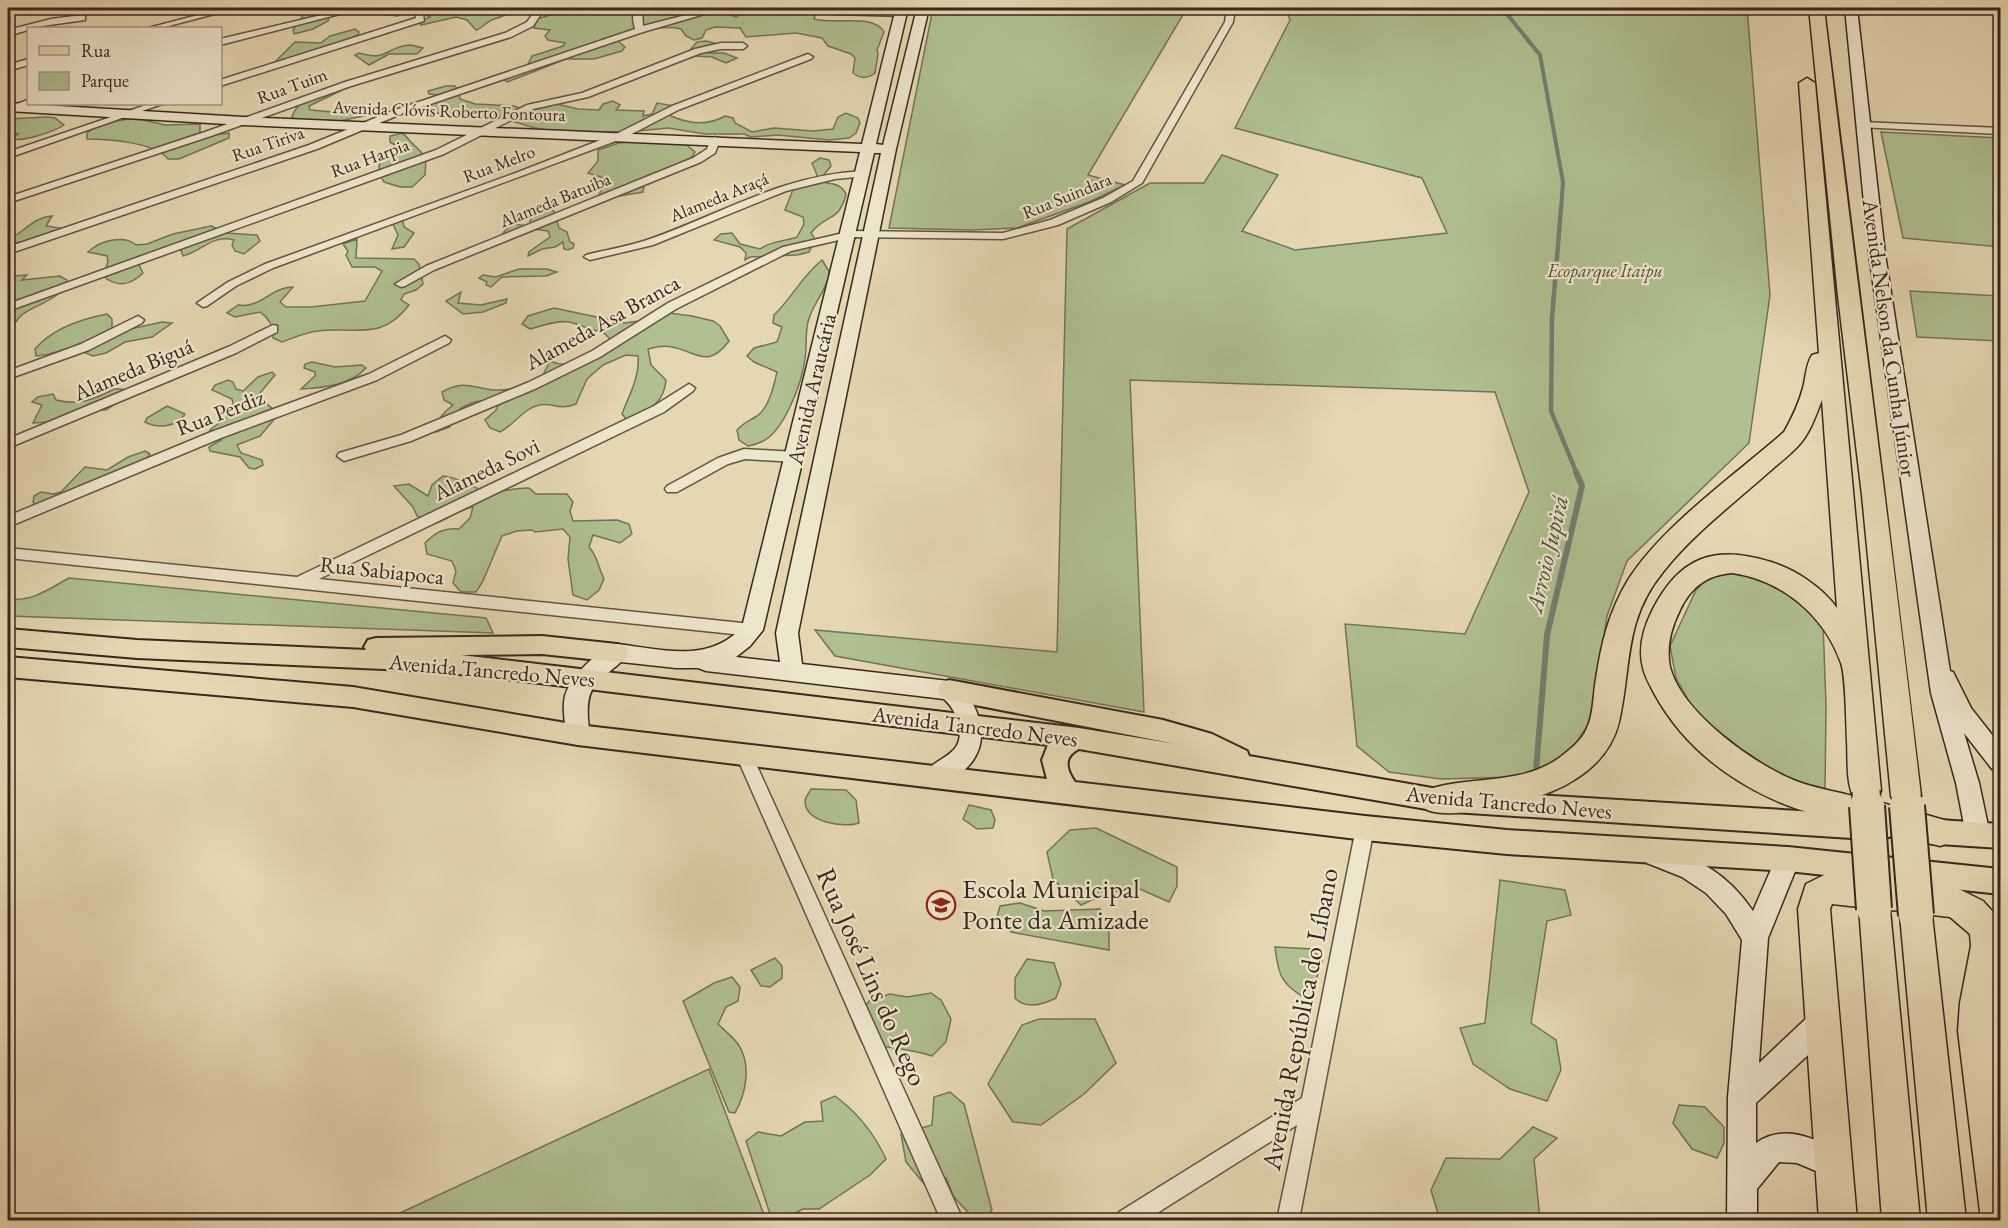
<svg xmlns="http://www.w3.org/2000/svg" width="2008" height="1228" viewBox="0 0 2008 1228" font-family="'EB Garamond',serif">
<style>
.green{fill:#afbf90;stroke:#747357;stroke-width:1.5}
.lines{fill:none;stroke-linecap:round;stroke-linejoin:round}
.stream-far2{stroke:#717f70;stroke-width:4}
.stream-far1{stroke:#717f70;stroke-width:4.5}
.stream{stroke:#717f70;stroke-width:6}
.street-casing{stroke:#635343;stroke-width:3}
.secondary-casing{stroke:#38271e;stroke-width:3}
.primary-casing{stroke:#38271e;stroke-width:4}
.highway-casing{stroke:#38271e;stroke-width:3}
.street{fill:#eee5cd;fill-rule:evenodd}
.secondary{fill:#eee5cd;fill-rule:evenodd}
.primary{fill:#e5d7b2;fill-rule:evenodd}
.highway{fill:#e5d7b2;fill-rule:evenodd}
.highway-bridge-far1-casing{stroke:#38271e;stroke-width:30;stroke-linecap:butt}
.highway-bridge-casing{stroke:#38271e;stroke-width:38;stroke-linecap:butt}
.highway-bridge-far1{stroke:#e5d7b2;stroke-width:27}
.highway-bridge{stroke:#e5d7b2;stroke-width:34}
.labels{text-anchor:middle;stroke-width:4.5;stroke-linejoin:round;paint-order:stroke}
.far-street-label{font-size:18px;fill:#38271e;stroke:#eee5cd}
.far-park-label{font-size:18px;font-style:italic;fill:#564d3a;stroke:#eee5cd}
.street-label{font-size:22px;fill:#38271e;stroke:#eee5cd}
.water-label{font-size:24px;font-style:italic;fill:#504c40;stroke:#eee5cd}
.near-poi-label{font-size:27px;fill:#38271e;stroke:#eee5cd;text-anchor:start}
.near-street-label{font-size:27px;fill:#38271e;stroke:#eee5cd}
</style>
<rect width="100%" height="100%" fill="#e5d7b2"/>
<filter id="stains"><feTurbulence type="fractalNoise" baseFrequency=".00333" numOctaves="4"/><feColorMatrix values="0 0 0 0 .2 0 0 0 0 .09 0 0 0 0 .02 0 0 0 .5 -.17"/></filter>
<radialGradient id="worn" r=".72"><stop offset=".6" stop-color="#630" stop-opacity="0"/><stop offset="1" stop-color="#630" stop-opacity=".3"/></radialGradient>
<g class="green">
<path d="M308,8H336L338,11L324,13L325,17L329,19L328,21L313,29L294,34L293,30Z"/>
<path d="M366,8H409L398,16L358,12Z"/>
<path d="M420,8H516L514,12C507,14 501,17 494,19C487,21 483,28 476,30L467,20L456,17L421,25V21L430,17L422,13Z"/>
<path d="M535,8H637L636,17L640,8L702,10L669,20C683,22 694,15 707,13C715,12 724,13 732,13L731,15L736,17L744,12L764,11L780,14L797,12L815,15L814,19C834,25 874,13 884,32L877,50L878,54L875,73C867,79 861,79 853,73L855,58L851,54L828,46L822,38L796,33L746,37L740,28L715,27L706,30L702,38L694,40L686,36L681,29C660,24 638,33 617,40L625,47L622,51L594,59H566L507,82L502,78L527,66L532,56L563,46L565,43L548,40L545,36L550,30L534,28L537,19L553,14H542Z"/>
<path d="M933,8H1187L1088,175L1125,185L1089,202L1017,228L972,230L889,228Z"/>
<path d="M1286,8H1747L1770,295L1749,443L1627,561L1607,616L1592,719L1567,756L1517,777L1441,779L1389,772L1357,746L1345,624L1465,634L1529,492L1495,392L1130,380L1144,712L835,656L815,630L1057,652L1067,229L1150,183H1204L1222,155L1278,175L1242,231L1295,250L1447,233L1422,178L1235,128L1290,20Z"/>
<path d="M355,29L359,32L358,35L332,46L278,63L276,61L295,42L321,43L330,36Z"/>
<path d="M706,41L714,43V45L699,53H724L737,58L726,63L712,57L694,56L690,50L697,42Z"/>
<path d="M411,45L423,48L417,54H389L369,65L355,55L359,53C390,62 385,46 411,45Z"/>
<path d="M446,86H455L458,90L460,99L475,104L514,106L529,111L557,104L578,109L599,110L603,104L613,101L620,105L616,110L644,111L643,116L652,114L657,103L675,106L671,116C690,124 707,126 725,116L733,118L735,123L752,132L774,128L813,131L833,129L838,117L846,113L858,118L860,123L856,133L849,138L829,140L778,135L751,137L744,134H705L668,128L627,132L553,131L535,128L491,115L441,113L419,115L413,111L420,106L439,99L438,95L429,94L428,91Z"/>
<path d="M335,90L340,91L309,106L310,110L368,115L335,122H295L292,117C296,100 320,95 335,90Z"/>
<path d="M47,117L55,118L64,125C54,132 22,142 11,139L18,134L8,132V119Z"/>
<path d="M128,119H139L165,125L200,124V133L206,136L229,133V138L179,159H168C155,142 107,139 87,139V133C99,123 113,122 128,119Z"/>
<path d="M1881,132L2000,138V247L1903,238Z"/>
<path d="M402,133C407,136 409,141 413,144C426,157 427,155 425,175L412,187H400L384,182C372,165 383,157 395,145L390,142V136Z"/>
<path d="M640,141L683,142L695,152C688,168 659,170 645,179L643,192L596,200L606,182L601,177L588,173L598,161V150L619,143Z"/>
<path d="M820,158L829,160L831,166L822,177L826,183C836,184 841,185 846,194C840,222 825,214 811,233L815,239L809,252L797,255L750,257L745,260L746,253L740,247L714,240L721,234L732,233L740,244L760,249C773,240 783,242 797,237L804,224L803,217L785,210L794,187L816,181L817,175L812,163Z"/>
<path d="M541,207L554,211L559,228L567,232L570,242L574,244L573,248L568,250L564,249L563,242L555,247L542,249L528,256L529,252L550,237L548,231L532,229L507,235L503,233L512,224L529,226L532,213Z"/>
<path d="M52,216L46,226L60,228L58,231L33,240L8,244V239C24,233 33,217 52,216Z"/>
<path d="M400,220L403,221L404,227L414,233L404,247L392,249L398,235L393,224Z"/>
<path d="M211,226L226,233L257,235L260,241L244,254L235,251L232,245L234,240C213,234 202,251 183,256L181,250L170,249L138,263L143,273C131,285 117,288 103,276L108,262L107,256L88,252C99,241 124,234 136,245L147,244L173,234Z"/>
<path d="M357,239L356,258L414,259L419,264L423,284L416,290L404,294L401,300L409,305C381,342 355,326 318,331C305,332 294,338 282,342L273,338C274,327 270,319 260,312L235,317L227,313L238,305C260,309 271,287 293,287L280,302L286,307H311L365,301L382,271L375,267H352L346,255L348,251L343,244Z"/>
<path d="M822,260L830,273C826,292 812,304 808,322C805,335 807,347 805,359C802,382 784,433 761,442C757,444 752,445 748,446L739,440L737,430C744,422 749,421 757,416C769,408 774,385 777,372L754,362L747,356L754,348L777,342L782,327L773,323L774,315C792,298 802,276 822,260Z"/>
<path d="M519,269H547L557,272L546,276L502,277L491,287L486,285L487,282L479,278L483,275L496,277Z"/>
<path d="M8,270L11,271L14,276L27,275L22,280L60,276L67,280C61,300 38,303 23,314C15,320 12,329 8,338Z"/>
<path d="M1910,291L2000,296V341L1917,337Z"/>
<path d="M461,292L458,303L481,305L507,299L506,303L483,312L463,314L446,301Z"/>
<path d="M554,308L625,323L639,321L654,311L692,316L713,321L720,326L729,341C708,370 695,351 672,347C663,345 656,347 648,349L651,365L666,380C664,405 647,410 628,421L622,414C629,395 640,377 638,356L626,355L603,365L587,379L576,404C558,411 553,402 539,405C524,408 514,425 500,432L490,428L485,420L496,410L500,401L488,400L474,402L461,408L450,427L436,432C437,419 443,413 453,405L444,400L442,392C464,380 470,387 493,390C510,391 524,387 540,381L550,361C571,371 590,356 609,346V338L603,332C591,331 582,325 569,322C556,320 542,326 530,329L522,324L528,316Z"/>
<path d="M107,314L112,319V327L117,332L162,322L172,323L152,337L125,342L106,353L93,356C61,341 66,354 36,356L35,349C52,329 81,319 107,314Z"/>
<path d="M312,362L335,367L362,365L366,368C351,385 323,388 301,389L315,376V372L304,368L305,364Z"/>
<path d="M272,372L275,375L260,393V398L273,409L276,417L260,436L237,445L241,453L262,460L263,465L255,469L249,468L240,457L210,451L209,447L221,440L208,434L211,429L226,418L233,403L232,399L212,390L215,385L228,380L233,382L236,389L243,391L258,377Z"/>
<path d="M114,389H122L123,393L118,402L106,410H93L63,421L33,423L42,405L32,402L38,397L53,394L56,400C78,406 95,399 114,389Z"/>
<path d="M167,406L185,414C177,427 158,429 145,422L147,418Z"/>
<path d="M145,451L150,454L146,459L36,505L33,502L34,496L41,492L53,494L61,492L85,467L107,470L128,457Z"/>
<path d="M443,476C459,477 470,488 487,491C500,494 515,487 529,488L536,494H567L573,502L570,511L573,521L617,520L629,524L632,534L620,543L593,535L589,547C598,557 598,567 604,579L599,590L587,600L573,595L568,559L570,537L563,529L535,532L532,530L517,531L502,536L483,581L476,592H461L453,583L456,571L452,561L427,554L425,543C435,533 444,527 459,529L470,518L473,507C458,510 449,519 434,524L436,513L426,521L417,516L413,507L394,486L409,484L428,496L432,485Z"/>
<path d="M1728,572L1775,581L1823,623L1826,705L1825,793L1758,767L1695,712L1676,678L1670,646L1696,590L1709,577Z"/>
<path d="M69,578L486,618L493,633L8,616V599C32,602 49,589 69,578Z"/>
<path d="M811,789L846,790L856,800L859,823C845,828 806,823 805,802C805,797 809,793 811,789Z"/>
<path d="M969,805L991,810L995,820L993,828L977,829L963,819Z"/>
<path d="M1096,828L1177,867V886L1169,902L1140,889L1109,892L1081,905L1053,879L1047,852L1070,830Z"/>
<path d="M1500,880L1565,890L1571,915L1547,921L1531,1023L1556,1040L1561,1070L1547,1101L1510,1089L1473,1064L1460,1028L1485,1023Z"/>
<path d="M1020,903L1044,911L1100,909L1109,933V950L1011,932L997,917L1000,906Z"/>
<path d="M1275,947L1313,949L1322,961L1315,983L1302,996C1280,983 1278,972 1275,947Z"/>
<path d="M775,958L782,966V978L770,987L761,986L751,970Z"/>
<path d="M1027,959L1054,963L1061,984L1056,998C1044,1004 1026,1010 1015,998V978Z"/>
<path d="M732,977L740,987L738,1001L726,1007L718,1024C724,1030 733,1037 738,1044C752,1065 746,1093 735,1113L729,1112L683,1001L714,983Z"/>
<path d="M931,993L941,1000L951,1019L946,1042L932,1056C909,1048 885,1048 862,1043L853,1023L870,1000L890,994L907,997Z"/>
<path d="M1039,1019H1095L1116,1063L1084,1094L1041,1125L1013,1122L988,1084L1022,1025Z"/>
<path d="M709,1069L766,1220H385Z"/>
<path d="M950,1092L964,1104L992,1210L984,1220H975L954,1197L946,1178L926,1186L906,1162L901,1134L932,1125L934,1097Z"/>
<path d="M835,1096C858,1113 874,1133 886,1159L870,1175L819,1209H803L781,1220H772L746,1141L758,1132L781,1136L805,1122L823,1121L821,1102Z"/>
<path d="M1679,1105L1705,1107L1724,1127V1143L1717,1158L1692,1149L1673,1123Z"/>
<path d="M1533,1127L1557,1138L1534,1159L1540,1220H1440L1431,1190L1446,1158L1500,1159Z"/>
</g>
<g class="lines">
<path class="stream-far2" d="M1502,8L1540,55L1563,182L1561,210"/>
<path class="stream-far1" d="M1561,208L1552,318L1551,411L1577,474"/>
<path class="stream" d="M1536,771L1547,635L1582,486L1576,472"/>
<g class="street-casing">
<g id="street">
<path d="M225,8H237L161,28H148Z"/>
<path d="M351,8H363L220,45V39Z"/>
<path d="M414,8H422L424,21L220,86V80L416,18Z"/>
<path d="M524,8H533L541,14L533,26L511,37L351,86L211,136L8,203V197L205,132L345,82L505,33L527,22L532,15Z"/>
<path d="M634,8H642L643,26L713,8H725L643,32L401,114L317,149L8,254V247L309,145L395,110L635,29L633,19Z"/>
<path d="M1227,8H1235L1233,22L1142,183L1111,202L1058,225L1003,239L852,237L791,251L676,309L600,357L537,388L411,441L344,461L337,456L339,453L401,435L529,382L592,351L668,303L783,247L852,231L1003,233L1050,220L1103,198L1133,181L1225,22Z"/>
<path d="M836,9L901,10L905,13L901,16L833,14L832,12Z"/>
<path d="M82,15L85,16V20L28,28V30L8,36V30L51,19Z"/>
<path d="M721,43H743L747,46L743,49H721L701,53L588,97L533,109L444,154L8,311V304L436,150L527,105L582,93L695,49Z"/>
<path d="M808,54L813,57L811,59L678,110L624,138L273,268L236,286L207,306L203,307L197,303L228,282L265,264L513,174L616,134L672,106Z"/>
<path d="M28,59V65L8,71V65Z"/>
<path d="M28,100L31,105L8,113V107Z"/>
<path d="M149,104H162L8,158V152Z"/>
<path d="M1862,122L2000,128V134L1859,127V123Z"/>
<path d="M715,137L720,140L715,153L701,162L434,270L405,286L401,287L395,284L426,266L693,158L707,149L710,140Z"/>
<path d="M862,171L866,172V176L835,179L786,191L653,245L590,260L584,257L586,255C605,250 625,247 644,241C721,215 778,176 862,171Z"/>
<path d="M138,316L144,320L142,323L89,350L8,379V371L81,344Z"/>
<path d="M273,325L277,326V332L236,353L8,448V439L228,347Z"/>
<path d="M445,336L451,340L449,343L377,380L221,438L8,527V516L211,432L369,374Z"/>
<path d="M689,384L695,388L693,391L664,412L319,579L752,624L757,626L760,630L757,634L752,636L8,558V548L297,577L654,406Z"/>
<path d="M744,449L795,452L802,457L795,462L745,459L728,464L677,492H667L665,489L667,486L718,458Z"/>
<path d="M744,748L750,750L752,755L963,1220H941L736,755L738,750Z"/>
<path d="M1365,820L1371,822L1374,828L1299,1220H1277L1297,1125L1146,1220H1116L1119,1212L1302,1098L1356,828L1359,822Z"/>
</g>
</g>
<g class="secondary-casing">
<g id="secondary">
<path d="M896,8H908L876,144L883,145L917,8H929L896,149L798,633L802,664L949,681C962,685 968,694 974,706C993,746 972,774 933,788L925,785L921,778C932,756 968,758 958,723C955,713 952,706 944,699L706,671L698,668H676L621,662C597,683 586,685 588,719C589,728 590,734 586,742L578,745L570,742C565,731 562,708 565,696C571,675 597,651 617,644C661,649 709,664 742,627L860,152L243,125L8,111V103L243,117L862,144ZM874,153H881L776,633L780,662L736,657L750,646L763,630Z"/>
<path d="M1845,8H1857L1885,254L1950,671L1953,672L1971,708L2000,745V772L1992,769L1964,733L1979,783L1990,835L1987,843L1978,846L1969,843L1966,835L1956,783L1931,693L1869,254Z"/>
<path d="M1656,844C1700,860 1726,872 1753,911L1779,851L1788,848L1797,851L1800,859L1768,938L1759,1063L1813,1012L1823,1008L1833,1012L1837,1022L1833,1032L1756,1103V1143C1786,1122 1817,1140 1845,1154L1850,1164L1845,1174L1835,1179L1797,1163L1779,1162L1757,1189V1220H1727L1728,1097L1742,940L1726,914L1706,893L1682,877L1647,863L1644,855L1647,847Z"/>
</g>
</g>
<g class="primary-casing">
<g id="primary">
<path d="M8,629L137,640L366,650L364,647L368,640L376,638L542,636L617,644L625,646L629,653L625,660L617,662L542,654L461,655L1079,728L1176,744L949,700L941,697L937,690L941,683L949,680L1163,720L1212,734L1247,751L1249,756L1438,789L1882,816L1891,820L1895,828L1891,836L1882,840L1438,811L1079,749C1063,757 1066,769 1075,782L1365,816L1507,830L1788,847L2000,869V894L1788,871L1507,854L1365,840L578,745L353,707L8,677V657L353,687L578,725L1047,779L1042,760L1048,745L498,678L429,671L137,658L8,647Z"/>
<path d="M1924,819L2000,824V848L1924,843L1915,839L1911,831L1915,823Z"/>
</g>
</g>
<g class="highway-casing">
<g id="highway">
<path d="M1809,8H1824C1855,271 1891,533 1921,796L1917,806L1906,809L1951,822L1956,832L1951,842L1940,846L1928,843C1879,830 1815,819 1770,798C1721,775 1680,741 1654,693C1650,685 1645,677 1643,668C1638,649 1643,629 1652,611C1679,557 1714,544 1771,562C1796,570 1822,587 1837,608L1822,400C1816,415 1810,433 1799,445C1790,455 1779,463 1769,472C1733,504 1693,534 1663,572C1623,621 1632,666 1619,722C1607,772 1554,796 1508,804C1484,809 1450,818 1427,810L1423,800L1427,790C1470,775 1520,786 1559,758C1569,750 1582,741 1587,728C1594,714 1593,694 1596,679C1601,644 1609,611 1628,580C1662,526 1735,475 1784,432C1792,418 1799,403 1803,388C1806,377 1806,364 1812,355L1819,353L1799,83L1807,78L1815,83L1881,791L1875,801L1904,809L1895,806L1891,796L1862,495L1838,296ZM1732,573C1782,580 1824,615 1841,663C1846,677 1846,723 1847,741C1848,757 1846,781 1853,796C1834,791 1814,788 1796,781C1755,765 1681,712 1670,667C1666,647 1671,628 1680,610C1691,587 1707,575 1732,573Z"/>
<path d="M1828,873L1955,887L1983,901L1993,912L2000,927V972L1994,1003V1031L2000,1082V1220H1981L1958,1031L1960,1003L1971,946L1970,934L1950,917L1932,915L1966,1220H1928L1900,915L1901,911L1890,910L1920,1220H1882L1859,907L1832,904L1830,909L1857,1220H1819L1798,909L1806,884Z"/>
</g>
</g>
<use href="#street" class="street"/>
<use href="#secondary" class="secondary"/>
<use href="#primary" class="primary"/>
<use href="#highway" class="highway"/>
<g class="highway-bridge-far1-casing">
<g id="highway-bridge-far1">
<path d="M1866,791L1867,807"/>
<path d="M1906,796L1907,807"/>
</g>
</g>
<g class="highway-bridge-casing">
<g id="highway-bridge">
<path d="M1867,806L1874,909"/>
<path d="M1907,806L1916,915"/>
</g>
</g>
<use href="#highway-bridge-far1" class="highway-bridge-far1"/>
<use href="#highway-bridge" class="highway-bridge"/>
</g>
<defs>
<g id="school-ring" transform="scale(1.5)"><circle r="9.5" fill="#eee5cd" stroke="#8f2418" stroke-width="1.5"/><path d="M0-5L7-2L0 1L-7-2ZM-4 1L0 2.5L4 1V4Q0 6-4 4Z" fill="#8f2418"/></g>
</defs>
<g fill-rule="evenodd">
<use href="#school-ring" x="941" y="905"/>
</g>
<g class="labels">
<g class="far-street-label">
<text transform="translate(292 86) rotate(-20)" y="6">Rua Tuim</text>
<text transform="translate(449 111) rotate(2)" y="6">Avenida Clóvis Roberto Fontoura</text>
<text transform="translate(268 144) rotate(-19)" y="6">Rua Tiriva</text>
<text transform="translate(370 158) rotate(-20)" y="6">Rua Harpia</text>
<text transform="translate(499 164) rotate(-21)" y="6">Rua Melro</text>
<text transform="translate(1067 196) rotate(-22)" y="6">Rua Suindara</text>
<text transform="translate(719 197) rotate(-22)" y="6">Alameda Araçá</text>
<text transform="translate(555 200) rotate(-22)" y="6">Alameda Batuiba</text>
</g>
<g class="far-park-label">
<text x="1605" y="277">Ecoparque Itaipu</text>
</g>
<g class="street-label">
<text transform="translate(602 322) rotate(-29)" y="8">Alameda Asa Branca</text>
<text transform="translate(1890 338) rotate(82)" y="8">Avenida Nelson da Cunha Júnior</text>
<text transform="translate(133 369) rotate(-23)" y="8">Alameda Biguá</text>
<text transform="translate(811 389) rotate(-77)" y="8">Avenida Araucária</text>
<text transform="translate(220 412) rotate(-21)" y="8">Rua Perdiz</text>
<text transform="translate(486 469) rotate(-26)" y="8">Alameda Sovi</text>
<text transform="translate(382 570) rotate(6)" y="8">Rua Sabiapoca</text>
<text transform="translate(492 670) rotate(5)" y="8">Avenida Tancredo Neves</text>
<text transform="translate(975 726) rotate(7)" y="8">Avenida Tancredo Neves</text>
<text transform="translate(1509 802) rotate(5)" y="8">Avenida Tancredo Neves</text>
</g>
<g class="water-label">
<text transform="translate(1547 554) rotate(-77)" y="8">Arroio Jupirá</text>
</g>
<g class="near-poi-label">
<text x="962" y="898">Escola Municipal<tspan x="962" dy="31">Ponte da Amizade</tspan></text>
</g>
<g class="near-street-label">
<text transform="translate(872 977) rotate(66)" y="9">Rua José Lins do Rego</text>
<text transform="translate(1300 1019) rotate(-79)" y="9">Avenida República do Líbano</text>
</g>
</g>
<rect width="2008" height="1228" fill="none" stroke="#e5d7b2" stroke-width="30"/>
<rect x="9" y="9" width="1990" height="1210" fill="none" stroke="#38271e" stroke-width="3"/>
<rect x="15" y="15" width="1978" height="1198" fill="none" stroke="#38271e" stroke-width="1.5"/>
<rect x="27" y="27" width="195" height="78" fill="#eee5cd" stroke="#a59987" stroke-width="1.5"/>
<rect x="39" y="46" width="30" height="9" fill="#e5d7b2" stroke="#a59987" stroke-width="1.5"/>
<text x="81" y="57" font-size="18" fill="#38271e">Rua</text>
<rect x="39" y="72" width="30" height="18" fill="#afbf90" stroke="#a59987" stroke-width="1.5"/>
<text x="81" y="87" font-size="18" fill="#38271e">Parque</text>
<rect width="100%" height="100%" filter="url(#stains)"/>
<rect width="100%" height="100%" fill="url(#worn)"/>
</svg>
